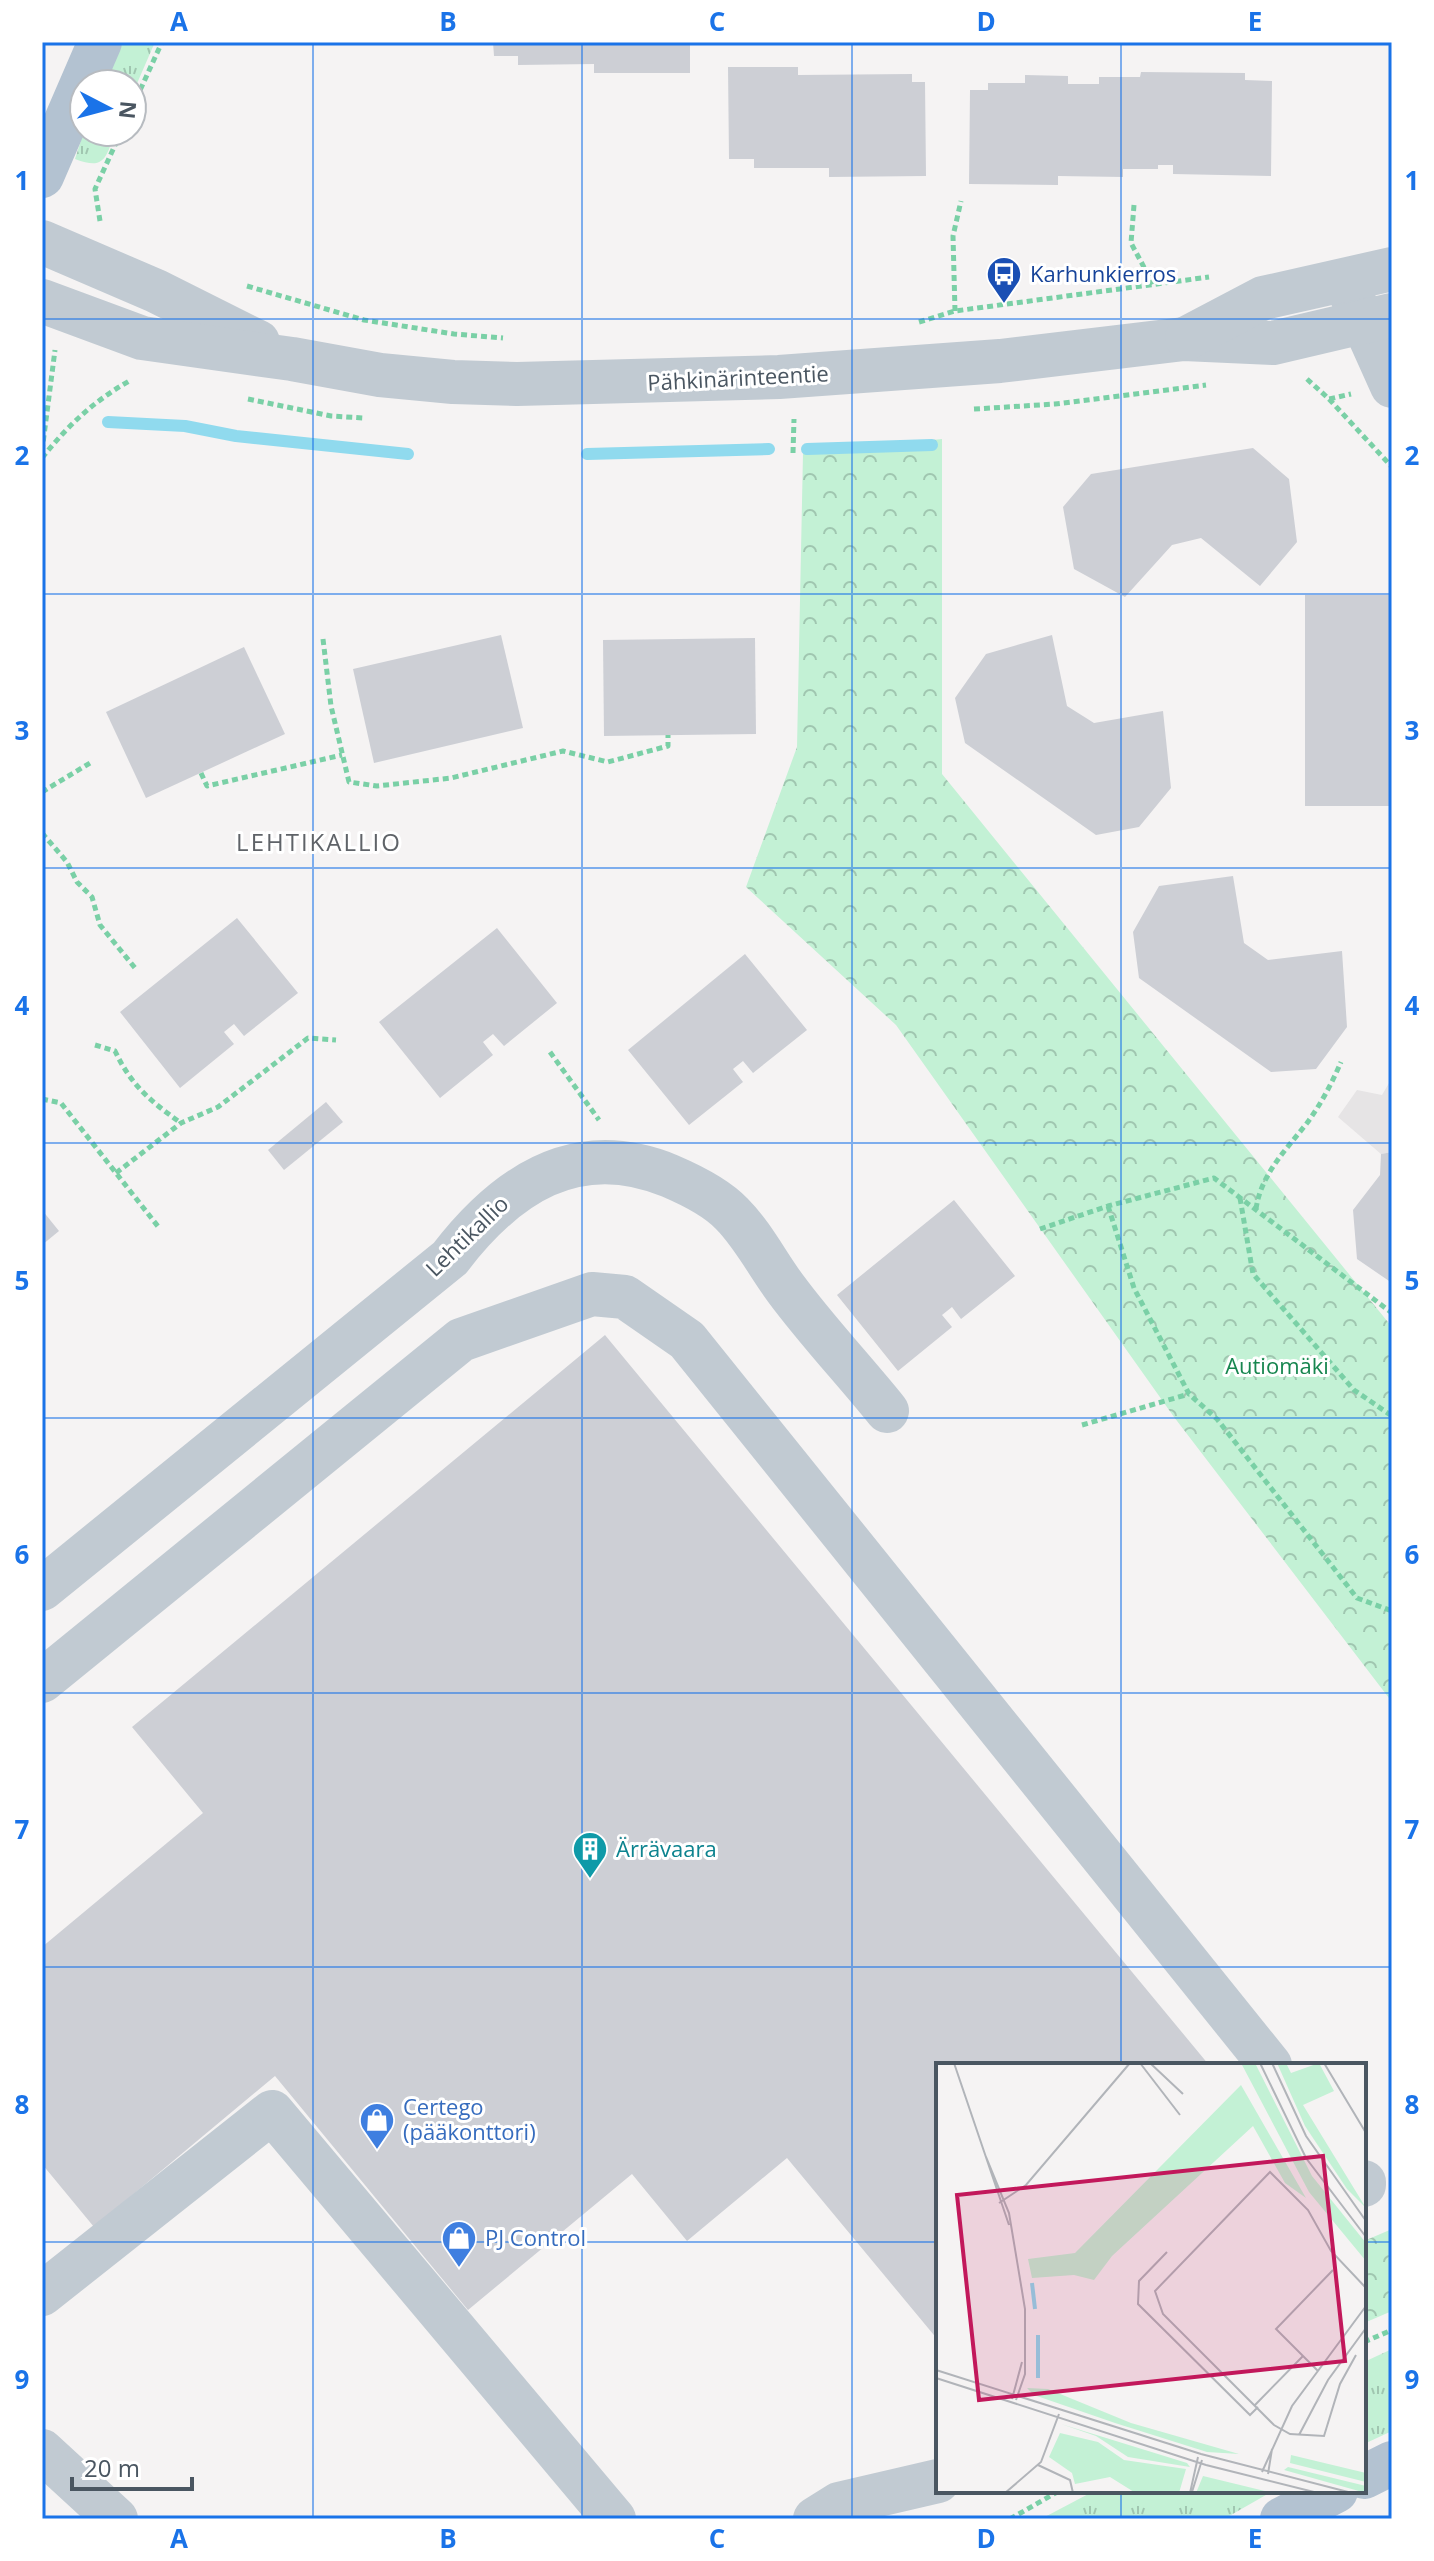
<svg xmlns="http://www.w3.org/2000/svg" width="1434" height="2561" viewBox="0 0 1434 2561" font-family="'Open Sans',sans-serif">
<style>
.education{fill:#e6e4e5}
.grass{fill:url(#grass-tufts)}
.forest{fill:url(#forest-crowns)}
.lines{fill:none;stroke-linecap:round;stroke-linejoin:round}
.stream{stroke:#90daee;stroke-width:12}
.building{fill:#cdcfd5}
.path{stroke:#7ad0a6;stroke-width:5;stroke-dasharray:6 4;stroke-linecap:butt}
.minor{stroke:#c1cad2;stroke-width:44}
.major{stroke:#b3c2d1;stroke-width:44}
.grid{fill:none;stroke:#1a73e8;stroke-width:2;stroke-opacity:0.55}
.labels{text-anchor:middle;stroke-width:6;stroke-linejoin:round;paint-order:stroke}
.transit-label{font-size:22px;fill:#164399;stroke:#fff;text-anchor:start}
.street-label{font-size:22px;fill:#4a5661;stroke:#fff}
.park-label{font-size:22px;fill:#17864f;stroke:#fff}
.culture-label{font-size:22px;fill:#0d838f;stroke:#fff;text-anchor:start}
.shop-label{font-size:22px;fill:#366cbe;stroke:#fff;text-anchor:start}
.neighbourhood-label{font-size:24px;letter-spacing:2px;fill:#5f6368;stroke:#fff}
.inset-river{fill:none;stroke:#90daee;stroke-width:4}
.inset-road{fill:none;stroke:#b1b4b9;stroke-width:2}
.view{fill:#c2185b;fill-opacity:0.15;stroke:#c2185b;stroke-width:4}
.inset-edge{fill:none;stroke:#4a5661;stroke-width:4}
.neatline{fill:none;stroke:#1a73e8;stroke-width:3}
.grid-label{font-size:26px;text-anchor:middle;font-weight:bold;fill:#1a73e8}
</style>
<defs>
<pattern id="grass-tufts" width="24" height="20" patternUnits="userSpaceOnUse" patternTransform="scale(2)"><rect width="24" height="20" fill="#c3f1d5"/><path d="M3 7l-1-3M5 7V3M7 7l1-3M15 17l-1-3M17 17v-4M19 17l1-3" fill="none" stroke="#a0c6b0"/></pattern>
<pattern id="forest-crowns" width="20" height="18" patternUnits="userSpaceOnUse" patternTransform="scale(2)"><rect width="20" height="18" fill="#c3f1d5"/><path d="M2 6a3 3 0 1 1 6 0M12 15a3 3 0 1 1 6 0" fill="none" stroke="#a0c6b0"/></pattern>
</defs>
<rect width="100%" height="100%" fill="#f5f3f3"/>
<path class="education" d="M1392,1078V1152L1381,1154L1338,1117L1357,1090L1382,1095Z"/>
<g class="grass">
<path d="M122,42H155L132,95V84H104Z"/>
<path d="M84,131L116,132C105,157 106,171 75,159Z"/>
<path d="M1392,2349V2431L1364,2444V2362Z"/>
<path d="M1094,2491H1273L1224,2519H1041Z"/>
</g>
<g class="forest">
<path d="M942,439V774L1392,1327V1702L1174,1417L896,1025L746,887L797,747L803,453Z"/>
<path d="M1392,2229V2311L1364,2323V2241Z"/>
</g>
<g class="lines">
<g class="stream">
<path d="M108,422L185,426L236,436L408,454"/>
<path d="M807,449L932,445"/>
<path d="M587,454L769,449"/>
</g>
</g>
<g class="building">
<path d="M493,42H690V73H594V64L518,65V56H494Z"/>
<path d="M728,67H798V75L912,74V82H925L926,176L829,177V168H754V159H729Z"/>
<path d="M1141,72L1245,73V80L1272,81L1271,176L1173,174V165H1158V169H1123V177L1058,176V185L969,184L970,90H988V83H1025V75L1068,76V84H1099V77H1140Z"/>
<path d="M1253,448L1289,479L1297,542L1260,586L1201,538L1172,545L1125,597L1074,569L1063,507L1091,474Z"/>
<rect x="1305" y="595" width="87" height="211"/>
<path d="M501,635L523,728L374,763L353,669Z"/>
<path d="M1052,635L1067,706L1094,723L1163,711L1171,788L1139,827L1096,835L965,743L955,698L986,654Z"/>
<path d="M755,638L756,734L604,736L603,640Z"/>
<path d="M244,647L285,734L146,798L106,712Z"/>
<path d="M1233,876L1244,943L1268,960L1342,951L1347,1027L1316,1069L1271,1072L1139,978L1133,932L1159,886Z"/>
<path d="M237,918L298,993L244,1036L234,1024L224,1032L234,1044L180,1088L120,1012Z"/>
<path d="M497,928L557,1003L504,1046L493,1034L483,1042L493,1055L440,1098L379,1022Z"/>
<path d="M745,954L807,1030L753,1073L743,1061L733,1069L743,1082L689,1125L628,1050Z"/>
<path d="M326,1102L343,1122L284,1170L268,1150Z"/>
<path d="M1392,1152V1283L1357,1259L1353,1210L1380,1175L1381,1154Z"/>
<path d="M954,1200L1015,1276L961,1319L952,1307L942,1315L952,1327L898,1371L837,1295Z"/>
<path d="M42,1210L59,1231L42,1245Z"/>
<path d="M605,1335L1209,2065H938V2340L787,2158L687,2241L632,2174L468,2310L275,2076L94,2227L42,2164V1947L203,1813L132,1727Z"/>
</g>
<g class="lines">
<g class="path">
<path d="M132,108L162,42"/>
<path d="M1134,205L1131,243L1153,284"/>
<path d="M100,221L95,189L121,132"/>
<path d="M247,286L364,320L454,334L503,338"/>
<path d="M955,311L953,236L961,201"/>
<path d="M919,322L955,311L1209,277"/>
<path d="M1307,379L1329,399L1351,394"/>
<path d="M248,399L331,416L364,418"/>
<path d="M1329,399L1392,467"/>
<path d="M974,409L1055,404L1206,385"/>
<path d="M42,451L55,350"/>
<path d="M793,453L794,419"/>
<path d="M42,458C69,424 94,401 131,380"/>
<path d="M323,639L331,706L349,782L377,786L451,778L563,751L608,762L668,746V735"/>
<path d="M201,773L207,786L342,755"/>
<path d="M42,792L90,763"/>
<path d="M42,833L67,862L77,882L92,897L100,925L135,968"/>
<path d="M95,1045L115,1051C131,1085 150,1101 181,1123"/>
<path d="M550,1052L599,1120"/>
<path d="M42,1099L61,1103L160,1229"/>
<path d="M116,1173L181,1123L218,1107L308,1038L336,1040"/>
<path d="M1240,1198L1253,1274L1354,1390L1392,1416"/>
<path d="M1108,1206L1134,1288L1189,1394L1217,1419L1357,1598L1392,1611"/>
<path d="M1256,1209C1261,1174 1286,1150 1307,1123C1321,1104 1332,1083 1341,1062"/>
<path d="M1040,1229L1108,1206L1214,1178L1392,1313"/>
<path d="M1082,1425L1189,1394"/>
<path d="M1364,2342L1392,2330"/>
<path d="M1010,2519L1059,2491"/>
</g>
<g class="minor">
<path d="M42,242L156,291L258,342"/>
<path d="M1352,297L1392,386"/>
<path d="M42,301L142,338L292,359L380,375L453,382L517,384L779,377L1000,361L1184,339L1273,343L1392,315"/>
<path d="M1187,338L1263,298L1392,269"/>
<path d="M42,1589L450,1258C506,1185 576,1137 670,1176C691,1185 716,1197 732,1214C753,1235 768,1265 786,1289C817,1331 854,1370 887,1411"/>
<path d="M42,1681L461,1340L592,1294L625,1297L687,1340L1270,2065"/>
<path d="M1364,2182V2185"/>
<path d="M42,2294L272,2112L614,2519"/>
<path d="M42,2451L116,2519"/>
<path d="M815,2519L839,2504L938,2481"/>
</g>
<g class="major">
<path d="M42,176L100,42"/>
<path d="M1364,2477L1392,2463"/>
<path d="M1282,2519L1336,2491"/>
</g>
</g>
<path class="grid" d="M313,42V2519M582,42V2519M852,42V2519M1121,42V2065M42,319H1392M42,594H1392M42,868H1392M42,1143H1392M42,1418H1392M42,1693H1392M42,1967H1392M42,2242H938M1364,2242H1392M1121,2491V2519"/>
<defs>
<g id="bus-pin" transform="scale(1.8)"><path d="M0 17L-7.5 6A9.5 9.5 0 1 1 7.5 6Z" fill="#1a4fb4" stroke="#fff"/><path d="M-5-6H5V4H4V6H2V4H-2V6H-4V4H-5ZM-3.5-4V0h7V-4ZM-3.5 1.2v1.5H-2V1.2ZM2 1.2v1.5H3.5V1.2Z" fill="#fff"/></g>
<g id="building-pin" transform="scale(1.8)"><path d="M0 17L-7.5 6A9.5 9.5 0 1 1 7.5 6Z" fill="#0f9aa8" stroke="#fff"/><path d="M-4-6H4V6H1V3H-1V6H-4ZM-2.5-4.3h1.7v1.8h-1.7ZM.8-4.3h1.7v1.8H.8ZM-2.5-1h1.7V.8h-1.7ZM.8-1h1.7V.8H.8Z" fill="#fff"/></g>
<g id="shop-pin" transform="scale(1.8)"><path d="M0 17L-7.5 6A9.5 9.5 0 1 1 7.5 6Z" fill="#3f7fe0" stroke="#fff"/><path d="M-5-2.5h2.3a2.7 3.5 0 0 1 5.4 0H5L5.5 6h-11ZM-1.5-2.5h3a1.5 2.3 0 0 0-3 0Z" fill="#fff"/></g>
</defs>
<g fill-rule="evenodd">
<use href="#bus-pin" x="1004" y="274"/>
<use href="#building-pin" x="590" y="1849"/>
<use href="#shop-pin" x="377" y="2120"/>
<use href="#shop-pin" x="459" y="2238"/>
</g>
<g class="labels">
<g class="transit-label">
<text x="1030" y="282">Karhunkierros</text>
</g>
<g class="street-label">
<text transform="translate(738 378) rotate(-3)" y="8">Pähkinärinteentie</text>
<text transform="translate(467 1236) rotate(-44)" y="8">Lehtikallio</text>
</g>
<g class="park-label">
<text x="1277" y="1374">Autiomäki</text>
</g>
<g class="culture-label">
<text x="616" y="1857">Ärrävaara</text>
</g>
<g class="shop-label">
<text x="403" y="2115">Certego<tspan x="403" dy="25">(pääkonttori)</tspan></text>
<text x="485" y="2246">PJ Control</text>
</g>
<g class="neighbourhood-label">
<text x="319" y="851">LEHTIKALLIO</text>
</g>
</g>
<g transform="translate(936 2063)">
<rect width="430" height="430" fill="#f5f3f3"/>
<path d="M305,0H319L376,113L430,180V198L373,129ZM91,325L112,326L195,360L303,391L271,389L179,360L98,332ZM125,361L251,400L254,404L192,394L160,373ZM352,404L430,423V430L348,407Z" fill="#c3f1d5"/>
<path d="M341,0H350L355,10L383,0L398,28L367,42L430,145L411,126L369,63ZM305,22L370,135L349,120L317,63L176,193L158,217L138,212L96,215L92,196L139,190ZM124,370L162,379L188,397L250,406L243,430L198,429L174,414L139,421L136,410L113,394ZM355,392L430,410V419L354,400ZM267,413L337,430H260Z" fill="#c3f1d5"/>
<path class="inset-river" d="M96,220L99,246M102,315V272"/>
<path class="inset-road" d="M18,0L73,162M204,0L244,52M214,0L247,31M324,0L370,95L430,174M336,0L370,73L430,158M388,0L430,70M50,94L73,150L89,246V311L80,337M63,140L90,122L194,0M231,189L203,218L202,241L314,352L322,344M420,292L404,321L388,373L354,371L338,362L227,251L219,228L334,109L372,147L395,188L430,225M0,307L265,391L416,430M382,308L340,266L397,207M0,315L270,402L382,430M76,336L86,299M319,342L367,293M363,372L392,317L430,265M102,402L134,417L137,430M326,409L356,343L430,243M332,411L336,386M256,429L266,397M69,430L105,399L123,351M254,430L262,394"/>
<path class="view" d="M387,93L409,298L43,337L21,132Z"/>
<rect width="430" height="430" class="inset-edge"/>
</g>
<rect width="1434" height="2561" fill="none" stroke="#ffffff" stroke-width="88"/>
<g transform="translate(108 108) rotate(96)"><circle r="38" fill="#ffffff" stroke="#b7bbc0" stroke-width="2"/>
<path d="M0-6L14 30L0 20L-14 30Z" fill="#1a73e8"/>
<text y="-12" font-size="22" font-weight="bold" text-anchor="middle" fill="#4a5661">N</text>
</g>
<path d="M72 2477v12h120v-12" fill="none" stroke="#4a5661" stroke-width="4"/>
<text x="84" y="2477" font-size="24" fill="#4a5661" stroke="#ffffff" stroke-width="6" paint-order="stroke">20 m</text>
<rect x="44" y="44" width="1346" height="2473" class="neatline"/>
<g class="grid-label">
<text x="179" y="31">A</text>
<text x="448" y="31">B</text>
<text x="717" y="31">C</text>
<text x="986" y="31">D</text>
<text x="1255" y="31">E</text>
<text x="22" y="190">1</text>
<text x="1412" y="190">1</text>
<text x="22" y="465">2</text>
<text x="1412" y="465">2</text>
<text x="22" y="740">3</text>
<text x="1412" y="740">3</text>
<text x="22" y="1015">4</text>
<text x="1412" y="1015">4</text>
<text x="22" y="1290">5</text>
<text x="1412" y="1290">5</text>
<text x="22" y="1564">6</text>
<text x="1412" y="1564">6</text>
<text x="22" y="1839">7</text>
<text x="1412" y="1839">7</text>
<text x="22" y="2114">8</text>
<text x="1412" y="2114">8</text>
<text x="22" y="2389">9</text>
<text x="1412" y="2389">9</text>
<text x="179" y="2548">A</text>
<text x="448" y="2548">B</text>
<text x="717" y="2548">C</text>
<text x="986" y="2548">D</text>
<text x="1255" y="2548">E</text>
</g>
</svg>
